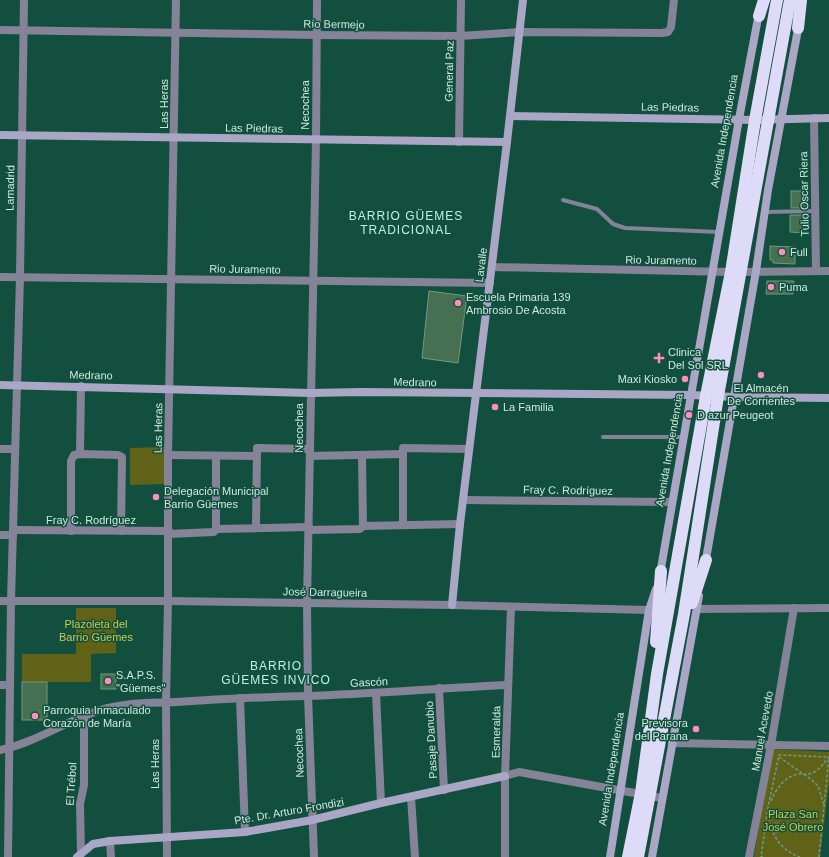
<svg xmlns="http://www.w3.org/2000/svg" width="829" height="857" viewBox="0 0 829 857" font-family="Helvetica,sans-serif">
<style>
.park{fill:#606317}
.building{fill:#476f51;stroke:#719b7b}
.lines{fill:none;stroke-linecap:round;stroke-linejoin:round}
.path{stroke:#6d9a8c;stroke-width:1.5;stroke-dasharray:3 2;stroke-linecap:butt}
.lane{stroke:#858397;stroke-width:4}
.street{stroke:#858397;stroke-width:8}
.secondary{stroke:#aaa6c5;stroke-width:8}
.highway{stroke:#dedbf8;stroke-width:12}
.poi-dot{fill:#fc8fc2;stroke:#134f3f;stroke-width:1.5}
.labels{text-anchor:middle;stroke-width:3;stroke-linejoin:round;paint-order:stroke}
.street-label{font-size:11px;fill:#cce9de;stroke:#134f3f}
.poi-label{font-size:11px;fill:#cce9de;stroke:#134f3f;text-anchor:start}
.park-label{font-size:11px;fill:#c8cd48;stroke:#134f3f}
.neighbourhood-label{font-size:12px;letter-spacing:1px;fill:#b8f3de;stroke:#134f3f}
</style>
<rect width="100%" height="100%" fill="#134f3f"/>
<g class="park">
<path d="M165,447V484L130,485V448Z"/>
<path d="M76,608H116V653L91,654V682H22V654H76Z"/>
<path d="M772,749L829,752V782L820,857H754Z"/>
</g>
<g class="building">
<rect x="791" y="191" width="16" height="17"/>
<path d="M790,215H807L806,233L790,232Z"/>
<path d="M770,246L795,247V264L773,263V260H770Z"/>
<path d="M767,281H794L793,294H766Z"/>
<path d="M429,291L467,296L458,363L422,358Z"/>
<rect x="101" y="674" width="15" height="15"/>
<rect x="22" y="682" width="25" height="38"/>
</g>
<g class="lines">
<g class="path">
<path d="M779,757L812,780L818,786L824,805"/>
<path d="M771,801C775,790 786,775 799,774C804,774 809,775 814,772C821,769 824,762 829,757"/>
<path d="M769,813C770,834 780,850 800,857"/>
<circle cx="776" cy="828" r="4.5"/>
<path d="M763,857H761L768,807L779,755L829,757"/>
<path d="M819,857L829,757"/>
</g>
<g class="lane">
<path d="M563,200L597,209L613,224L625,228L719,232"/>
<path d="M765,212L815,211"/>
<path d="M603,437H684"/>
</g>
<g class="street">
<path d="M0,30L316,35L460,36L520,32L662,33L668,32L671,27L674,0"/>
<path d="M814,118L816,271"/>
<path d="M459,142L461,0"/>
<path d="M492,267L731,272L829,271"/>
<path d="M0,277L490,283"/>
<path d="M0,449H14"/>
<path d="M80,454L81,386"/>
<path d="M168,455L257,456"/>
<path d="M362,455L363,526"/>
<path d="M310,456L403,454"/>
<path d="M463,500L672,502"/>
<path d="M403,524V448L469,449"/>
<path d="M363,526L460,524"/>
<path d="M256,527L257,448L310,449"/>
<path d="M216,529L309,527"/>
<path d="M13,530L169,531"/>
<path d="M309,530L360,529L363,526"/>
<path d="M71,531V461L74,455L80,454L118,455L122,457L121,531"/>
<path d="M168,534L214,532L216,529V456"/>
<path d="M0,535H13"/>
<path d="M0,601H168L452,605L649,610"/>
<path d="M697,609L829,608"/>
<path d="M0,685H10"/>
<path d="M439,688L444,790"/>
<path d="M376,693L381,803"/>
<path d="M240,698L245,832"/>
<path d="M672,743L829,746"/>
<path d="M0,750C40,742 73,715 113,707C133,702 155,703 176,702C219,699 262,697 306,696C373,694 440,688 508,685"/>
<path d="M505,776L519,772L662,798"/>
<path d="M411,797L415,857"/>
<path d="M110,841L111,857"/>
<path d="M81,854L80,804L84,785V715"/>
<path d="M8,857L11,601L20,277L24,0"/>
<path d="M167,857L166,702L168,601V455L176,0"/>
<path d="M314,857L308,696L307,603L316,140L317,0"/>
<path d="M505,857V776L511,607"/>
<path d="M749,857L771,745L794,608"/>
</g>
<g class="secondary">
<path d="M510,116L755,120L829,118"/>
<path d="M0,135L507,142"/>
<path d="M0,385L310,393L361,392L692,395L734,397L829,398"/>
<path d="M705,565L756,271L768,190L799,24"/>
<path d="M660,574L739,119L759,13"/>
<path d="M452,605L460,524L507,142L523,0"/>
<path d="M77,857L93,844L110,841L245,832L312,820L381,803L505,776"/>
<path d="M610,857L649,610L656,589"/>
<path d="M652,857L699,596"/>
</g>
<g class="highway">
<path d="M759,16L764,0"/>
<path d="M798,28L801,0"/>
<path d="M692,603L706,560"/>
<path d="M656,642L661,571"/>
<path d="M628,857L641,793L657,674L706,396L731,272L755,120L777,0"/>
<path d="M638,857L684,614L718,396L790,0"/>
</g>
</g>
<g class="poi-dot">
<circle cx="782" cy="252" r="4"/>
<circle cx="771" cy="287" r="4"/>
<circle cx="458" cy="303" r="4"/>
<path d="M657 352h4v4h4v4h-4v4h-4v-4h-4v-4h4z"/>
<circle cx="761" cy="375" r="4"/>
<circle cx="685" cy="379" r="4"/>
<circle cx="495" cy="407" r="4"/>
<circle cx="689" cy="415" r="4"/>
<circle cx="156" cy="497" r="4"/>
<circle cx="108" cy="681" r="4"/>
<circle cx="35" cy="716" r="4"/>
<circle cx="696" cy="729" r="4"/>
</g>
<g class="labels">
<g class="street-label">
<text transform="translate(334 24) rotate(1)" y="4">Río Bermejo</text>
<text transform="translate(449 71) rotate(-89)" y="4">General Paz</text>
<text transform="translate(164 104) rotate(-90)" y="4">Las Heras</text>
<text transform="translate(305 105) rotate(-90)" y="4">Necochea</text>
<text transform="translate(670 107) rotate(1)" y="4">Las Piedras</text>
<text transform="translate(254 128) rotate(1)" y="4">Las Piedras</text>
<text transform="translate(724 131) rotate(-80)" y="4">Avenida Independencia</text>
<text transform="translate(10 188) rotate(-89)" y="4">Lamadrid</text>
<text transform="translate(804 194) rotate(-91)" y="4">Tulio Oscar Riera</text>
<text transform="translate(661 260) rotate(1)" y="4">Rio Juramento</text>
<text transform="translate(481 265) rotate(-83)" y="4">Lavalle</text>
<text transform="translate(245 269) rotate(1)" y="4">Rio Juramento</text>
<text transform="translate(91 375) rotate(1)" y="4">Medrano</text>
<text transform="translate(415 382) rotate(1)" y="4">Medrano</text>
<text transform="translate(158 428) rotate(-89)" y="4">Las Heras</text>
<text transform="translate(299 428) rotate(-90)" y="4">Necochea</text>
<text transform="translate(669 450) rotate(-80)" y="4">Avenida Independencia</text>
<text transform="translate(568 490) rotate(1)" y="4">Fray C. Rodríguez</text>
<text x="91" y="524">Fray C. Rodríguez</text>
<text transform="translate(325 592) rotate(1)" y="4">José Darragueira</text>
<text transform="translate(369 682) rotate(-3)" y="4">Gascón</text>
<text transform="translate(762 731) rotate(-80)" y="4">Manuel Acevedo</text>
<text transform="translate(496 732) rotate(-89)" y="4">Esmeralda</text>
<text transform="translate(431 740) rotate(-93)" y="4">Pasaje Danubio</text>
<text transform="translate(299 753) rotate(-92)" y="4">Necochea</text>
<text transform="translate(155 764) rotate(-90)" y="4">Las Heras</text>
<text transform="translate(611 769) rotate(-81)" y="4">Avenida Independencia</text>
<text transform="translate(71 784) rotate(-86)" y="4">El Trébol</text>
<text transform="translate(289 811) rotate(-10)" y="4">Pte. Dr. Arturo Frondizi</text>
</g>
<g class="poi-label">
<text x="790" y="256">Full</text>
<text x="779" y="291">Puma</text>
<text x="466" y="301">Escuela Primaria 139<tspan x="466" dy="13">Ambrosio De Acosta</tspan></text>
<text x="668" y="356">Clinica<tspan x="668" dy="13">Del Sol SRL</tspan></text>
<text x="677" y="383" text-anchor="end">Maxi Kiosko</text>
<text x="761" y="392" text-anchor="middle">El Almacén<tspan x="761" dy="13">De Corrientes</tspan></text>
<text x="503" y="411">La Familia</text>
<text x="697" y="419">D azur Peugeot</text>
<text x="164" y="495">Delegación Municipal<tspan x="164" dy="13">Barrio Güemes</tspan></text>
<text x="116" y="679">S.A.P.S.<tspan x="116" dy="13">"Güemes"</tspan></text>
<text x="43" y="714">Parroquia Inmaculado<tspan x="43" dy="13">Corazón de María</tspan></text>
<text x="688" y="727" text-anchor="end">Previsora<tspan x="688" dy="13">del Parana</tspan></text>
</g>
<g class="park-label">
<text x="96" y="628">Plazoleta del<tspan x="96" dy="13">Barrio Güemes</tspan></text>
<text x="793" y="818">Plaza San<tspan x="793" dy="13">José Obrero</tspan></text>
</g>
<g class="neighbourhood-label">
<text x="406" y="220">BARRIO GÜEMES<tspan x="406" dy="14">TRADICIONAL</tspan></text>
<text x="276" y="670">BARRIO<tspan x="276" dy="14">GÜEMES INVICO</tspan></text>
</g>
</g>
</svg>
